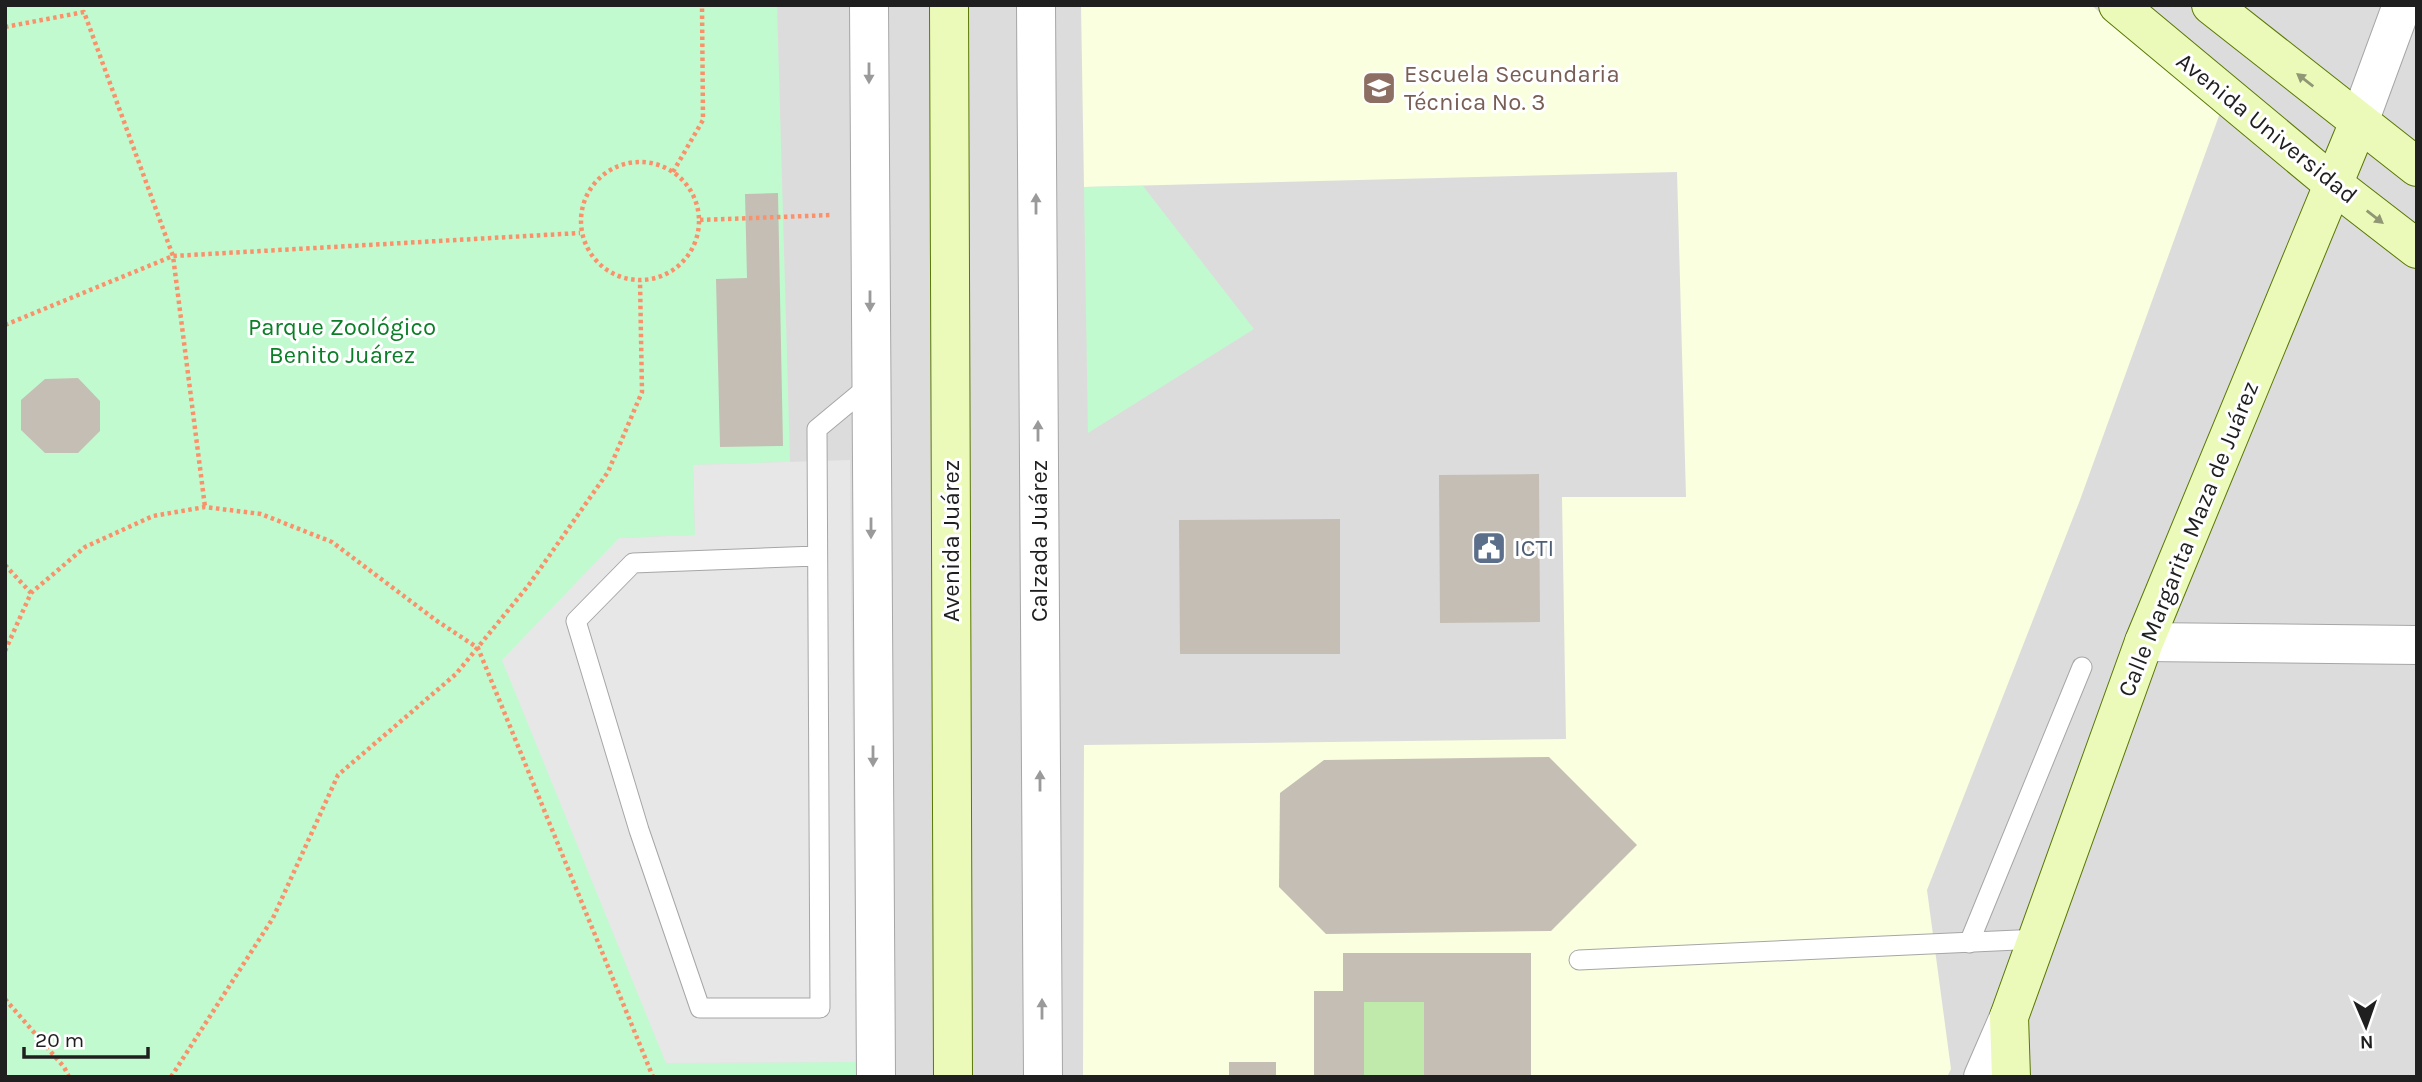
<svg xmlns="http://www.w3.org/2000/svg" width="2422" height="1082" viewBox="0 0 2422 1082" font-family="Karla,sans-serif">
<style>
.residential{fill:#dddcdc}
.education{fill:#faffdf}
.grass{fill:#c0eaab}
.park{fill:#c2fad0}
.parking{fill:#e7e7e7}
.building{fill:#c5beb4}
.lines{fill:none;stroke-linecap:round;stroke-linejoin:round}
.lane-casing{stroke:#a6a6a6;stroke-width:21}
.street-casing{stroke:#a6a6a6;stroke-width:40}
.secondary-casing{stroke:#597804;stroke-width:40}
.path{stroke:#fb916b;stroke-width:4.5;stroke-dasharray:3.5 3.5;stroke-linecap:butt}
.lane{stroke:#fff;stroke-width:19}
.street{stroke:#fff;stroke-width:38}
.secondary{stroke:#ecfab9;stroke-width:38}
.oneway{fill:#9a9a9a}
.oneway2{fill:#909774}
.labels{text-anchor:middle;stroke-width:6;stroke-linejoin:round;paint-order:stroke}
.education-label{font-size:24px;fill:#785e54;stroke:#fff;text-anchor:start}
.street-label{font-size:24px;fill:#1f1f1f;stroke:#fff}
.park-label{font-size:24px;fill:#0b7f27;stroke:#fff}
.service-label{font-size:24px;fill:#4e5e75;stroke:#fff;text-anchor:start}
</style>
<rect width="100%" height="100%" fill="#f0eee5"/>
<rect class="residential" x="5" y="5" width="2412" height="1072"/>
<path class="education" d="M1081,5H2091L2220,113L2080,500L1927,890L1951,1069L1947,1077H1083L1084,745L1566,739L1562,497H1686L1677,172L1084,187Z"/>
<rect class="grass" x="1364" y="1002" width="60" height="75"/>
<g class="park">
<path d="M5,5H777L790,462L693,465L695,535L619,538L666,1063L856,1062L857,1077H5Z"/>
<path d="M1143,186L1254,329L1088,433L1084,187Z"/>
</g>
<path class="parking" d="M850,460L856,1062L666,1063L502,660L619,538L695,535L693,465Z"/>
<g class="building">
<path d="M778,193L783,446L720,447L716,279L747,278L745,194Z"/>
<path d="M78,378L100,401V431L78,453H45L21,430V400L45,379Z"/>
<path d="M1539,474L1540,622L1440,623L1439,475Z"/>
<path d="M1340,519V654H1180L1179,520Z"/>
<path d="M1549,757L1637,845L1551,931L1326,934L1279,887L1280,793L1324,760Z"/>
<path d="M1343,953H1531V1077H1424V1002H1364V1077H1314V991H1343Z"/>
<rect x="1229" y="1062" width="47" height="15"/>
</g>
<g class="lines">
<g class="lane-casing">
<g id="lane">
<path d="M816,556L633,563L576,621L639,830L700,1008H820L817,429L870,385"/>
<path d="M1969,943L2082,667"/>
<path d="M1579,960L2037,939"/>
</g>
</g>
<g class="street-casing">
<g id="street">
<path d="M869,5L876,1077"/>
<path d="M1036,5L1043,1077"/>
<path d="M2359,122L2402,5"/>
<path d="M2144,642L2417,645"/>
<path d="M1983,1077L2009,1017"/>
</g>
</g>
<g class="secondary-casing">
<g id="secondary">
<path d="M949,5L953,1077"/>
<path d="M2118,5L2333,184L2417,249"/>
<path d="M2211,5L2417,167"/>
<path d="M2011,1077L2009,1017L2144,642L2359,122"/>
</g>
</g>
<g class="path">
<path d="M5,27L84,12L173,256L205,507"/>
<circle cx="640" cy="221" r="59"/>
<path d="M673,172L703,120L702,5"/>
<path d="M700,220L832,215"/>
<path d="M5,325L173,256L580,233"/>
<path d="M5,565L31,593"/>
<path d="M5,651L31,593L85,547L153,516L205,507L261,514L332,542L437,621L478,648L653,1077"/>
<path d="M5,999L64,1067L69,1077"/>
<path d="M171,1077L273,918L338,775L456,674L528,586L608,472L642,392L640,281"/>
</g>
<use href="#lane" class="lane"/>
<use href="#street" class="street"/>
<use href="#secondary" class="secondary"/>
</g>
<defs><path id="oneway-solid" d="M-6-.8H1V-3.2L6.5 0L1 3.2V.8H-6Z" transform="scale(1.75)"/></defs>
<g class="oneway">
<use href="#oneway-solid" transform="translate(869 73) rotate(90)"/>
<use href="#oneway-solid" transform="translate(1036 204) rotate(-90)"/>
<use href="#oneway-solid" transform="translate(870 301) rotate(90)"/>
<use href="#oneway-solid" transform="translate(1038 431) rotate(-90)"/>
<use href="#oneway-solid" transform="translate(871 528) rotate(90)"/>
<use href="#oneway-solid" transform="translate(873 756) rotate(90)"/>
<use href="#oneway-solid" transform="translate(1040 781) rotate(-90)"/>
<use href="#oneway-solid" transform="translate(1042 1009) rotate(-90)"/>
</g>
<g class="oneway2">
<use href="#oneway-solid" transform="translate(2305 80) rotate(-142)"/>
<use href="#oneway-solid" transform="translate(2375 217) rotate(38)"/>
</g>
<defs>
<g id="school-square" transform="scale(1.75)"><rect x="-9" y="-9" width="18" height="18" rx="4" fill="#8d6e63" stroke="#fff"/><path d="M0-5L7-2L0 1L-7-2ZM-4 1L0 2.5L4 1V4Q0 6-4 4Z" fill="#fff"/></g>
<g id="civic-square" transform="scale(1.75)"><rect x="-9" y="-9" width="18" height="18" rx="4" fill="#5c6f8a" stroke="#fff"/><path d="M-.6-6.5H3V-4.5H.6V-3L4-1V1h2V6H-6V1h2V-1L-.6-3ZM-1.2 2.5V6h2.4V2.5Z" fill="#fff"/></g>
</defs>
<g fill-rule="evenodd">
<use href="#school-square" x="1379" y="88"/>
<use href="#civic-square" x="1489" y="548"/>
</g>
<g class="labels">
<g class="education-label">
<text x="1404" y="82">Escuela Secundaria<tspan x="1404" dy="28">Técnica No. 3</tspan></text>
</g>
<g class="street-label">
<text transform="translate(2267 128) rotate(39)" y="8">Avenida Universidad</text>
<text transform="translate(2188 539) rotate(-68)" y="8">Calle Margarita Maza de Juárez</text>
<text transform="translate(951 541) rotate(-90)" y="8">Avenida Juárez</text>
<text transform="translate(1039 541) rotate(-90)" y="8">Calzada Juárez</text>
</g>
<g class="park-label">
<text x="342" y="335">Parque Zoológico<tspan x="342" dy="28">Benito Juárez</tspan></text>
</g>
<g class="service-label">
<text x="1514" y="556">ICTI</text>
</g>
</g>
<rect width="2422" height="1082" fill="none" stroke="#1f1f1f" stroke-width="14"/>
<g transform="translate(2366 1026) rotate(178)" stroke="#ffffff" stroke-width="5" paint-order="stroke">
<path d="M0-5L12 26L0 18L-12 26Z" fill="#1f1f1f"/>
<text y="-10" font-size="19" font-weight="bold" text-anchor="middle" fill="#1f1f1f">N</text>
</g>
<path d="M24 1047v10h124v-10" fill="none" stroke="#1f1f1f" stroke-width="3.5"/>
<text x="35" y="1047" font-size="21" fill="#1f1f1f" stroke="#ffffff" stroke-width="5" paint-order="stroke">20 m</text>
</svg>
